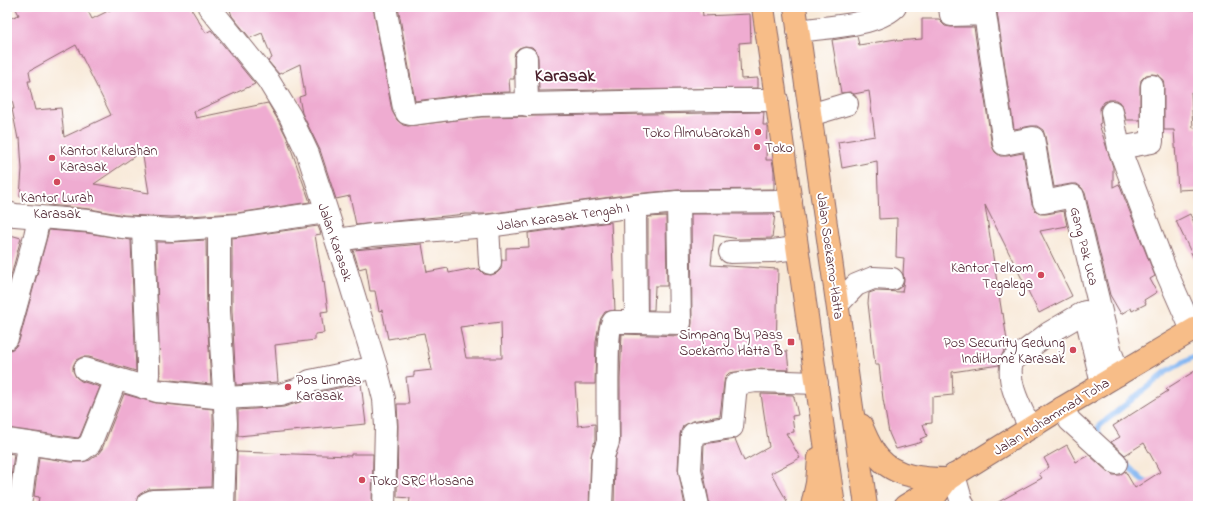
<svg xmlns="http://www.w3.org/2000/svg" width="1205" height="513" viewBox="0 0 1205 513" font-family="'Indie Flower',sans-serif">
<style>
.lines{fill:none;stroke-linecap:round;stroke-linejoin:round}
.stream{stroke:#85b7f2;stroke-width:5.5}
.building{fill:#efacd1;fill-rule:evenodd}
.minor-casing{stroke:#876668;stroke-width:24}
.major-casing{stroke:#876668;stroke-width:24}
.highway-casing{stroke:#876668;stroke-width:24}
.minor{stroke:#fff;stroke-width:22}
.major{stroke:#f7bd88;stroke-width:22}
.highway{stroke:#f7bd88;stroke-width:22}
.poi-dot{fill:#d1495b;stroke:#fff;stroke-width:1.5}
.labels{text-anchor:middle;stroke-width:4;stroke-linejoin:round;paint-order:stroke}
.poi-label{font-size:14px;fill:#4a1f2b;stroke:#fff;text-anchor:end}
.street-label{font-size:14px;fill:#4a1f2b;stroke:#fff}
.district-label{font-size:18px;font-weight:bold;fill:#4a1f2b;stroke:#fff}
</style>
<rect width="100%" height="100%" fill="#fff"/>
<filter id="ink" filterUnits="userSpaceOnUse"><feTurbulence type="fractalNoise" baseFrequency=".025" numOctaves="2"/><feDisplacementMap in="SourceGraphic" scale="8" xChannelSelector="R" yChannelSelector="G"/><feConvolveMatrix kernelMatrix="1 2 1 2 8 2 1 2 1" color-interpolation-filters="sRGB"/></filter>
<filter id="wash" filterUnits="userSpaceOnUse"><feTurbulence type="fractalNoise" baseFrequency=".012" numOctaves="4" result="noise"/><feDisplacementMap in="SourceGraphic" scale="16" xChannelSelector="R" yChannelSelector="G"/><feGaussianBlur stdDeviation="0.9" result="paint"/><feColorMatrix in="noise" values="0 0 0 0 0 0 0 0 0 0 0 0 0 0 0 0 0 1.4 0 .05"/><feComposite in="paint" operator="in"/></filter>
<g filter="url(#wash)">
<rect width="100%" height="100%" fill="#f8e9d8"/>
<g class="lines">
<g class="stream">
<path d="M1187,304L1198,298"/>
<path d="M1101,438L1098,431L1099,426L1166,372L1198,354"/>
<path d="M1122,460L1142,480L1152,485"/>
</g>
</g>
<g id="blocks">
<g class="building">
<path d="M15,7H86L92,19L116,7H190L206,33L211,30L255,84L194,112L196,118L268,103L279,122L287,138L310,202L237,213L172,217L124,215L90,209L48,205L49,200L20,197L22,169L20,138L18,139L12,109H14L7,79V19L19,15ZM76,45L111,115L64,137L61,108L35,110L28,81H31L29,71ZM142,151L149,193L94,184Z"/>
<path d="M229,7H373L392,111L397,120L403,125L408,126L481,117L764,112L763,125H767L766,160H772L774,171V189L677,190L633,194L487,214H466L356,225L350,196L336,199L320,150L302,113L299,97L305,95L300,64L279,74L268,61L272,58L262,33L250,38L232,16Z"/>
<path d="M398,7H702L703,16L750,14L751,42L739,43L741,79L758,78V88L539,91L538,58L537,52L532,47L525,46L519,48L515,52L514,58V79H509L510,92L478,93L415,101Z"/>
<path d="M995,7H1177L1198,11V78L1195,92H1191L1193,128L1198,127V189L1178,190L1174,130H1164V86L1163,80L1159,75L1152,74L1146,75L1141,80L1140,86V120H1126L1122,104L1116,100H1109L1104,102L1100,108L1101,123L1099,124L1113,167V187L1119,184L1155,276L1150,279L1157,292L1144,300L1146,304L1132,311L1131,308L1121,314L1110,295L1085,193L1082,188L1077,184H1071L1054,187L1045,136L1043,130L1037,126H1031L1014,129L997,12Z"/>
<path d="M922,19H939L941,22L945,26L951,27H974L992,146L995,152L1000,156H1007L1023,153L1032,204L1035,210L1040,214H1046L1064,211L1067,226L1040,231L1072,296L1039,313L985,205L1002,314L1003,313L1008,348L1004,351L1000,359L999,365L952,372L953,395L932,397V423L923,424L927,436L920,439L922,442L896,449L889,433L883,399L879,365H875L868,303L869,293L875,291L902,292L904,280L903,273L904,258L896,257L897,218L879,219L877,161L842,168L838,142L875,136L869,91L854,94L850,92L841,93L832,40L857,36L859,45L896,39L897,41L922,39Z"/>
<path d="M691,214H775L772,238L739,239L714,235L711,265L778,269L776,353L787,351L789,370L754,369L729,373L725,377L724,383L720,416L692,421L683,426L680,434L678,469L685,506H614L615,458L620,442V379L622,334L680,336L686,334L691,329L692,323Z"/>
<path d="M1190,214L1198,231V267L1176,221Z"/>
<path d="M666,216L667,286H655L654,310H648V217Z"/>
<path d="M611,222L615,310L605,312L601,318L599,325L596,341L595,384H575L578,426L595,424V440L591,456L589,506H409L410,498L397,497L398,426L397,404H409L406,377L414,376V372L432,370L424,333L388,339L382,310L379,311L375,291H370L366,267L359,269L353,250L422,244L427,272L448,268L449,273L469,269L470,270L479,269L484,274L491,275L497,273L501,269L502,260H506V248L529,247L528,233ZM501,322L502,358H466L460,327Z"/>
<path d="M318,226L321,234L315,235L323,282L324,281L328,311L321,312L324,333L315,334V340L275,345L278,382L236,385L232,311V238Z"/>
<path d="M49,230L87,233L131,240L136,371L89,357H82L76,360L73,366V371L76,377L81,381L100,387L80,436L78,438L7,428V350H11L15,347L19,341Z"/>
<path d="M7,234L21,238L7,291Z"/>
<path d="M206,240L207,312L211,384L160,379L156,242H173Z"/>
<path d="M1198,369V506H991L1042,478L1039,474L1049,467L1044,458L1067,445L1076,462L1089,455L1108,472L1113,475H1120L1125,471L1135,488L1160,472L1144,443L1125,455L1111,442L1120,437L1113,426L1168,391L1166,389Z"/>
<path d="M361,383L366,424L238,436V410L284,407L303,401L315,393Z"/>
<path d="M124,394L156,403L213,409V423L211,487L149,489L138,496L136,506H67L38,503L39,497L34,496L39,457L71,462H82L90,460L98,454L102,449Z"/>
<path d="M761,394L793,395L794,397L798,415L792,416L794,432L786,433L800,458L771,473L787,501L779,506H710L703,469L704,444L735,439L744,461L769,447Z"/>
<path d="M237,452L351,456V454H373L372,506H236Z"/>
<path d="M7,453L14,454L9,493H7Z"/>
</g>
</g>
</g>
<g filter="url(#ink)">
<use href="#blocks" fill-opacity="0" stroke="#876668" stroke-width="1"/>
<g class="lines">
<g class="minor-casing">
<g id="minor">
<path d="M209,7L268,80L290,116L308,154L347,273L376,367L384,399L386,426L384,506"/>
<path d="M385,7L404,108L407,113L411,114L480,105L715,100H777"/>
<path d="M950,7L951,15L985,14L1004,144L1033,138L1044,202L1073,196L1111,353L1119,374"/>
<path d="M798,31C826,27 875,26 895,7"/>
<path d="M526,58L527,105"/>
<path d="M1112,112L1119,148L1165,269L1192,330"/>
<path d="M810,115L847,104"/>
<path d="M1119,148L1152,142V86"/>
<path d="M7,213L15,215L89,221L122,227L172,230L238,225L326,212"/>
<path d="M488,226L490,263"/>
<path d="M219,227V311L226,423L223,506"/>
<path d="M143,228L148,363V375L145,388"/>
<path d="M337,240L372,235L488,226L635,206L678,202L791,201"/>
<path d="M730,252L772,251L797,248"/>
<path d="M838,304L856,285L873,278L892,279"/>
<path d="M636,322L680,323L678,202"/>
<path d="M7,338L35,236L39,217"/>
<path d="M85,369L157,391L224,398L280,395L299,389L310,381L315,380L376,367"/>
<path d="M1062,408L1070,421L1116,463"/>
<path d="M1030,428C1021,408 1006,383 1012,361L1049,333L1085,312L1102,384"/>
<path d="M7,440L73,450H82L90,444L116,379"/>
<path d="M954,475L962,503L964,506"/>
<path d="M20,506L28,443"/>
<path d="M148,506V503L153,501L223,499"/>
<path d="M601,506L603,456L608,442C608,424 605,331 613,322H636L635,206"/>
<path d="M698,506L690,470L692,435L694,433L732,427L736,384L756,381L817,383"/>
</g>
</g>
<g class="major-casing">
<path id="major" d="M905,506L1062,408L1198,327"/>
</g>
<g class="highway-casing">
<g id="highway">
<path d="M763,7L834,506"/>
<path d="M795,7L866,506"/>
<path d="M861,425C866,436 870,448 879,458C895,477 925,479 948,479"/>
<path d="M812,506L817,483L819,458"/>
<path d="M928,506L948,479"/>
</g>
</g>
<use href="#minor" class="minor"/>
<use href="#major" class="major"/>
<use href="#highway" class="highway"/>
</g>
</g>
<g class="poi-dot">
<circle cx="758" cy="132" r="4"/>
<circle cx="757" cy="147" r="4"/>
<circle cx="52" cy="158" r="4"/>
<circle cx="57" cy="182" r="4"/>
<circle cx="1041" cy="275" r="4"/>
<rect x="787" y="338" width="8" height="8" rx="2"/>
<circle cx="1073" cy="350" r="4"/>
<circle cx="288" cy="387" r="4"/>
<circle cx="362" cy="480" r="4"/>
</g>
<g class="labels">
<g class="poi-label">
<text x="750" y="137">Toko Almubarokah</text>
<text x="765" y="152" text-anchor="start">Toko</text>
<text x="60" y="155" text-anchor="start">Kantor Kelurahan<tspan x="60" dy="16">Karasak</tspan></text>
<text x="57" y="202" text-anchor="middle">Kantor Lurah<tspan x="57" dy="16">Karasak</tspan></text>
<text x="1033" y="272">Kantor Telkom<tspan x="1033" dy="16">Tegalega</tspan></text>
<text x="783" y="339">Simpang By Pass<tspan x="783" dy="16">Soekarno Hatta B</tspan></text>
<text x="1065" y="347">Pos Security Gedung<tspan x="1065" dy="16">IndiHome Karasak</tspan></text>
<text x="296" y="384" text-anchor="start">Pos Linmas<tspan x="296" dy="16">Karasak</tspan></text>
<text x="370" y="485" text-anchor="start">Toko SRC Hosana</text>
</g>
<g class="street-label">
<text transform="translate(563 216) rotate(-8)" y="5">Jalan Karasak Tengah I</text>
<text transform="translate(336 242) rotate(71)" y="5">Jalan Karasak</text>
<text transform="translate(1085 246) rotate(76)" y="5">Gang Pak Uca</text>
<text transform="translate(831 256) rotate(82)" y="5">Jalan Soekarno-Hatta</text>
<text transform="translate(1051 416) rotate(-32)" y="5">Jalan Mohammad Toha</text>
</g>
<g class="district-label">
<text x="565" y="81">Karasak</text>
</g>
</g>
<rect width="1205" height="513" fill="none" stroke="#fff" stroke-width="24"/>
</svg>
